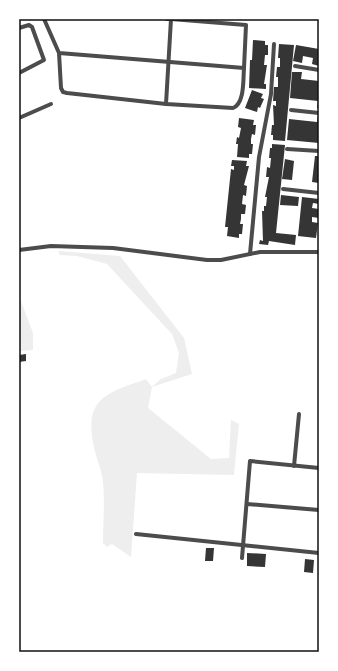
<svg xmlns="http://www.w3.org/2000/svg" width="338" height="671" viewBox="0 0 338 671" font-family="'Asap Condensed',sans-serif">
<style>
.green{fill:#eee}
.building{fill:#353535}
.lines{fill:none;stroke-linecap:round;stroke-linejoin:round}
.minor{stroke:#4c4c4c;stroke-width:4}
.neatline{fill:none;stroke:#111;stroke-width:1.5}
</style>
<rect width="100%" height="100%" fill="#fff"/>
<g class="green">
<path d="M58,251L120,256L184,338L192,374L152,387L148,408L211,459L229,458L231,420L239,424L234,475L137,473L131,557L112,544L107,547L103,543C103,523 105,502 103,482C102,470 96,459 94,447C83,398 107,393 146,379L152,387L161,379L176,373L179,353L172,334L107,264L77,256L60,255Z"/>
<path d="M19,296L33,333V350L19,351Z"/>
</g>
<g class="building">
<path d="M253,40L265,41V45H268V55H265L264,65H267L264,84H266V89L249,88L250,60H252Z"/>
<path d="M279,44L294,45L285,141L273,140V135H271L272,125H274L273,105L276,106V101H273L274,87H278V77H276L277,67H280V58H278Z"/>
<path d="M296,45L319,49V66L312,64L313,58L303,56L302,63L293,61Z"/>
<path d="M292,72H302L301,79L319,81V108H317L318,101L290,98Z"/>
<path d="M252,90L263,94L261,98L264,99L260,108L258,107L257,112L245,108Z"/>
<path d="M318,115H319V143L287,140L289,119L317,122Z"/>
<path d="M239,118L254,120L253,125H256L255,135L252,134L251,139V144H253L252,154H249V158L237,157L238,144H236L237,137L239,138L241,128L238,127Z"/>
<path d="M272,144L285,145L276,233L296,235L295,245L269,241L268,245L259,244L260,240L263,241L262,211H264V206H266L267,197H265L269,177H266L267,167L270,168L271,158H269L270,148H272Z"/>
<path d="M315,156H319V183L312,182Z"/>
<path d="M285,159L294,161L292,180L282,179Z"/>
<path d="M232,160L247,161L246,166H249L244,185L247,186L246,196L243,195L242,204L246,205L245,214H241V219L240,224H243L242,234H239V238L227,236L228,227H225L231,169L234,170V166H231Z"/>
<path d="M281,195L299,197L298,206L280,205Z"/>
<path d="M302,197L319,199V204L313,203L312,208L319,209V218L312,217V222L318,223L316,238L298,236Z"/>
<path d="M26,354V361L19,362V355Z"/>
<path d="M206,548H214L213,561H205Z"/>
<path d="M247,553L266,554L265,567L247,566Z"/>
<path d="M305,559L314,560L313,573L304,572Z"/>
</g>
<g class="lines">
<g class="minor">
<path d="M44,19L59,53L61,88L63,92L67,93L166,104L233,108C245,103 243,79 244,68L59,53"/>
<path d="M171,19L246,25L244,68"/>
<path d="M19,28L29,25L32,27L44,60L19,73"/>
<path d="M295,66L319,70"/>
<path d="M166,104L171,19H167"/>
<path d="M291,110L319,113"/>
<path d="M19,118L51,104"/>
<path d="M287,149L319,151"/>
<path d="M283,189L319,193"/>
<path d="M19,250L51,246L113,248L207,260H221L260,252H319"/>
<path d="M250,254L259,157L271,94L274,44"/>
<path d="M294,466L299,414"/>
<path d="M247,504L319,510"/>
<path d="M136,534L319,553"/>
<path d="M242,558L250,461L319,468"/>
</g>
</g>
<rect width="338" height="671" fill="none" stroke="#ffffff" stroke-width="40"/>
<rect x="20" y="20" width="298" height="631" class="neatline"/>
</svg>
